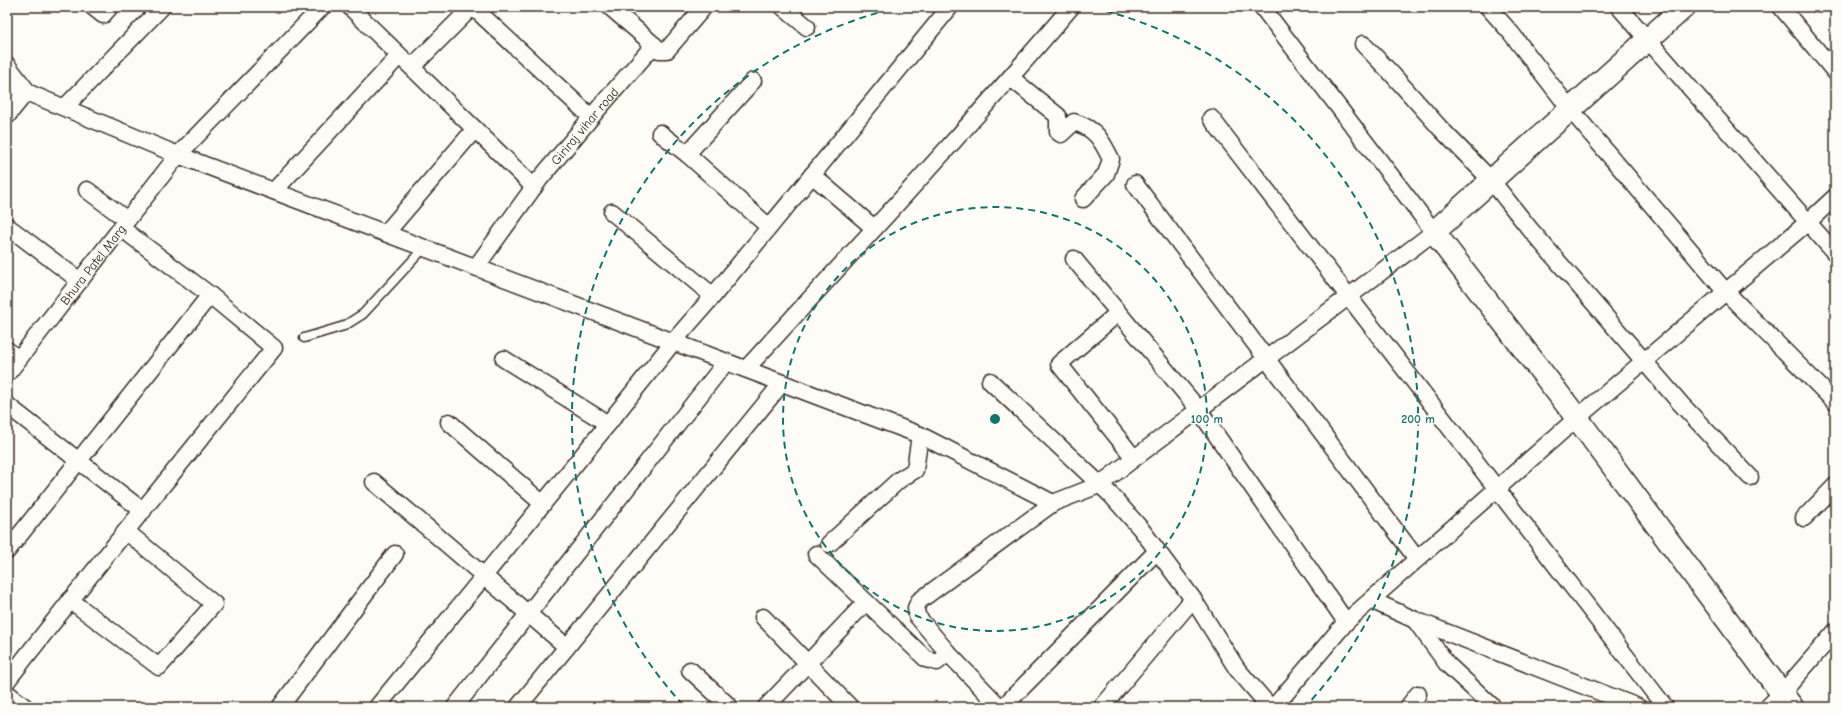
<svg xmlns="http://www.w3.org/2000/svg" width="1842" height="714" viewBox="0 0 1842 714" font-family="'Comic Neue',sans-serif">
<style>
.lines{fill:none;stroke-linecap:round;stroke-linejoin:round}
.lane-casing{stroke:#3b2a1e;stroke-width:11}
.street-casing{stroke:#3b2a1e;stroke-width:19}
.secondary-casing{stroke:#3b2a1e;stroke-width:25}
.lane{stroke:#fdfcf7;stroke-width:8}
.street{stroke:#fdfcf7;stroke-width:16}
.secondary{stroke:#fdfcf7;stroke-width:22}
.ring{fill:none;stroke:#0f766e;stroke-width:2;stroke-dasharray:7 5}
.labels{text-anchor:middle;stroke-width:3.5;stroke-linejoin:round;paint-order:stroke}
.street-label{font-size:13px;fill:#3b2a1e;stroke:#fdfcf7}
.centre{fill:#0f766e;stroke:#fdfcf7;stroke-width:2}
.ring-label{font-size:12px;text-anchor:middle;font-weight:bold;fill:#0f766e;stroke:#fdfcf7;stroke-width:3.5;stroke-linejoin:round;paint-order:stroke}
</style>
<rect width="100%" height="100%" fill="#fdfcf7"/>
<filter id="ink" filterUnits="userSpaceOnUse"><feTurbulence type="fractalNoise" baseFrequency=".025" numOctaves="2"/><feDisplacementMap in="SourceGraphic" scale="8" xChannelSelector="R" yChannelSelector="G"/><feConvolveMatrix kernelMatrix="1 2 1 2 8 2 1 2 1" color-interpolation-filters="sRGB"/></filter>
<g filter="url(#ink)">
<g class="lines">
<g class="lane-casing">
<path id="lane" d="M304,338L344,326L363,314L424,248"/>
</g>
<g class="street-casing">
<g id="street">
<path d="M93,7L103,15L110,7"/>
<path d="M350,7L534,187"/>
<path d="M473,7L591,117"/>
<path d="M610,7L654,45"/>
<path d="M783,7L807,27"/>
<path d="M1488,7L1511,33L1570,109L1725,291L1835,402"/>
<path d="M1619,7L1835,253"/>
<path d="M1781,7L1835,72"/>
<path d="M1363,44L1392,74L1440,128L1491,180L1529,228L1681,404L1750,477"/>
<path d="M7,65L27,91L7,116"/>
<path d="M412,67L472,7"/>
<path d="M1011,78L1058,116V132L1061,134L1074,122C1096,129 1101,139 1111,159L1106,174L1083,199"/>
<path d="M753,81L687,154L769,227"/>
<path d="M7,84L178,155L920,435"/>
<path d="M65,107L162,7"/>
<path d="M1211,118L1665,707"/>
<path d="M660,133L687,154"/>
<path d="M812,175L874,228"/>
<path d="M1135,184L1417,559"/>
<path d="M87,190L127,220"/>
<path d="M274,191L399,56"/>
<path d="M612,212L713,296"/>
<path d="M7,226L80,281"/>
<path d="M386,233L475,129"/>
<path d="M1074,259L1199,410L1346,622"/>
<path id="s1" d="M476,267L539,180L599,108L654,45L659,50H667L704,7"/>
<path d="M1118,313L1059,364L1134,458"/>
<path d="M7,350L18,359"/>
<path d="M504,359L608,424"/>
<path d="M746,369C855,249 966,131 1071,7"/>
<path id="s2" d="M7,374L178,155L322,7"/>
<path d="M990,381L1111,495L1141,529L1193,599L1237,669L1270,707"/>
<path d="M7,405L143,511"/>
<path d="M449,422L543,504"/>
<path d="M374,482L567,647"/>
<path d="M1804,518L1835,486"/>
<path d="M829,544L899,480L915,470L920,435L1053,503"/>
<path d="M7,551L210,295"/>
<path d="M816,554L926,659L937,662L948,653"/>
<path d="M70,600L159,667L214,604L127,532"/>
<path d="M1371,600L1415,620L1638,707"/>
<path d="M763,617L850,707"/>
<path d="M1415,620L1447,664L1493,707"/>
<path d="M690,670L730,707"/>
<path d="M7,681C94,569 184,459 274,348L210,295L121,228"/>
<path d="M7,693L25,707"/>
<path d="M280,707L395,554"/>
<path d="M377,707L608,424L673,342L713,296L950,7"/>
<path d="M455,707L726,362"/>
<path d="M518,707L782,383"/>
<path d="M766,707L866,602"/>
<path d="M1000,707L948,653L917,616L916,608L919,601L1053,503L1099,485L1434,232L1262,7"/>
<path d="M1003,707L1157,551"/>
<path d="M1102,707L1193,599"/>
<path d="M1274,707L1346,622L1577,418L1808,222L1835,197"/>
<path d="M1408,707L1418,694"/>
<path d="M1768,707L1782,693L1835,632"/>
</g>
</g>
<g class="secondary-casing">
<path id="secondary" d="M1684,7L1434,232L1577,418L1792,707"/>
</g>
<use href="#lane" class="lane"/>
<use href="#street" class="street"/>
<use href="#secondary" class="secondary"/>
</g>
</g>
<g class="ring">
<circle cx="995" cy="419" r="212"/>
<path d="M683 705A423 423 0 0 1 896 8M1094 8A423 423 0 0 1 1307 705"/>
</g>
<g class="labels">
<g class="street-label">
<text dy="5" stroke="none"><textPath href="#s1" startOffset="178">Giriraj vihar road</textPath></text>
<text dy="5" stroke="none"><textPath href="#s2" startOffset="139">Bhura Patel Marg</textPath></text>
</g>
</g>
<circle cx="995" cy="419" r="6" class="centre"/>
<g class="ring-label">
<text x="1207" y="423">100 m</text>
<text x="1418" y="423">200 m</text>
</g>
<rect width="1842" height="714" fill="none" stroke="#fdfcf7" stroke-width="24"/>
<rect x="12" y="12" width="1818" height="690" fill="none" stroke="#3b2a1e" stroke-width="1.5" filter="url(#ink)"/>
</svg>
